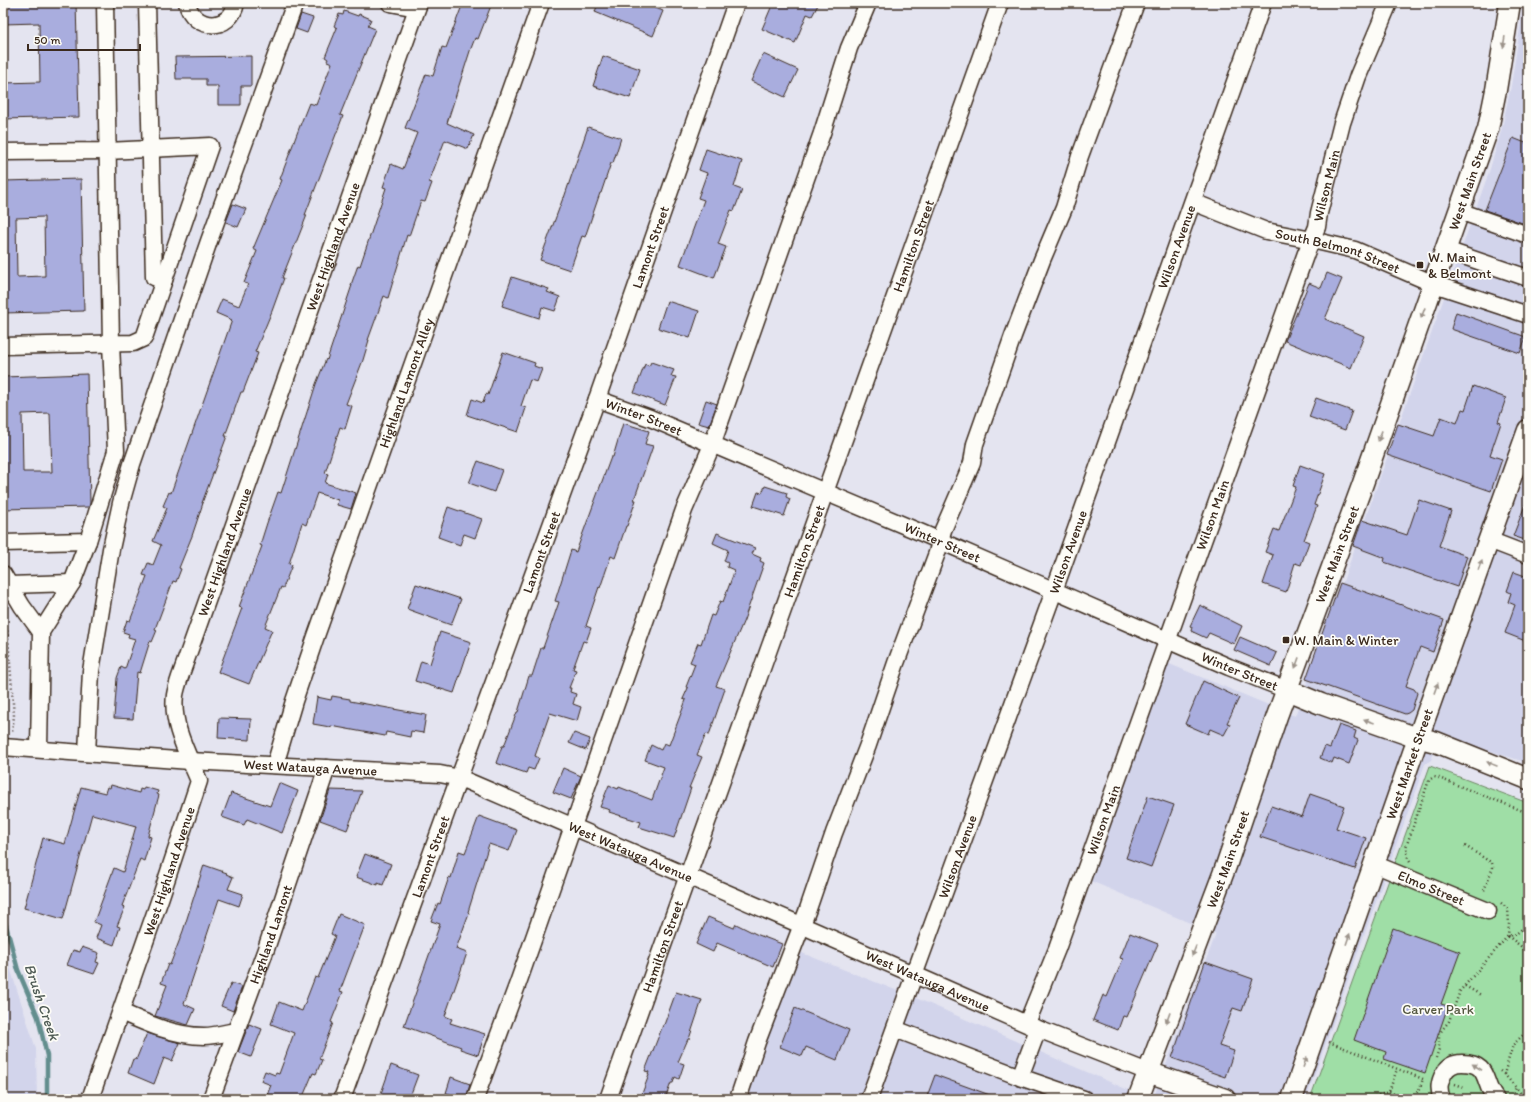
<svg xmlns="http://www.w3.org/2000/svg" width="1531" height="1102" viewBox="0 0 1531 1102" font-family="Itim,sans-serif">
<style>
.built{fill:#d2d4eb}
.green{fill:#9fdea6;stroke:#6d8462}
.lines{fill:none;stroke-linecap:round;stroke-linejoin:round}
.stream{stroke:#648e8e;stroke-width:4.5}
.building{fill:#a9adde;stroke:#3b2a1e;fill-rule:evenodd}
.minor-casing{stroke:#3b2a1e;stroke-width:19}
.major-casing{stroke:#3b2a1e;stroke-width:23}
.path{stroke:#3b2a1e;stroke-width:2.5;stroke-dasharray:1 3;stroke-linecap:butt}
.minor{stroke:#fdfcf7;stroke-width:16}
.major{stroke:#fdfcf7;stroke-width:20}
.oneway{fill:#9c938a}
.poi-dot{fill:#3b2a1e;stroke:#fdfcf7;stroke-width:1.5}
.labels{text-anchor:middle;stroke-width:3.5;stroke-linejoin:round;paint-order:stroke}
.street-label{font-size:14px;fill:#3b2a1e;stroke:#fdfcf7}
.poi-label{font-size:14px;fill:#3b2a1e;stroke:#fdfcf7;text-anchor:start}
.park-label{font-size:14px;fill:#545740;stroke:#fdfcf7}
.water-label{font-size:15px;font-style:italic;fill:#505c56;stroke:#fdfcf7}
</style>
<rect width="100%" height="100%" fill="#e4e4f0"/>
<filter id="ink" filterUnits="userSpaceOnUse"><feTurbulence type="fractalNoise" baseFrequency=".025" numOctaves="2"/><feDisplacementMap in="SourceGraphic" scale="8" xChannelSelector="R" yChannelSelector="G"/><feConvolveMatrix kernelMatrix="1 2 1 2 8 2 1 2 1" color-interpolation-filters="sRGB"/></filter>
<g filter="url(#ink)">
<g class="built">
<path d="M1524,3H1528V763L1441,735L1431,760L1425,764L1306,1099H743L797,951L923,1001L1126,1089L1153,1099L1216,934L1086,879L1167,663L1295,716L1490,169L1502,128L1511,86Z"/>
<path d="M3,946L36,1049L37,1099H3Z"/>
</g>
<path class="green" d="M1430,766L1528,803V1099H1310Z"/>
<g class="lines">
<path class="stream" d="M3,914L18,970L38,1017L47,1056V1099"/>
</g>
<g class="building">
<path d="M3,3H76L79,117L3,119V83L40,82L39,23L3,24Z"/>
<path d="M463,3H492L478,39L475,38L470,51L447,123L474,135L468,149L445,140L429,182L432,183L425,202L421,201L409,236L407,235L388,298L384,296L368,340H369L363,360L346,404L352,406L345,429L340,427L325,473L328,474L325,483L356,493L351,509L337,505L338,500L317,493L306,525L302,523L289,564L292,565L283,588L281,587L265,627L272,630L249,684L218,672L242,608L239,607L262,546L260,545L267,523L278,492L281,493L316,384L326,359L327,360L352,285H351L358,265L360,266L386,188L383,187L391,164L403,169L417,133L405,128L426,74L433,76L442,47L446,48Z"/>
<path d="M598,3H642L663,11L653,36L595,12Z"/>
<path d="M773,3H819L812,16L807,14L795,43L762,29Z"/>
<path d="M344,11L358,16L359,14L371,19L368,26L375,29L340,115L343,116L305,215H307L282,278H284L272,311L255,352L258,353L243,392H241L225,436H227L202,503H203L192,536L179,568L181,569L176,582L173,581L155,629L157,630L152,642L150,641L140,673L137,672L133,719L114,718L117,678L121,667L125,669L135,639L128,637L129,634L123,632L127,620L130,621L147,576L143,575L148,563L153,565L161,545L153,541L167,508L163,506L169,492L171,493L232,320L216,313L222,299L239,306L248,284L244,283L257,251L253,249L282,180L280,179L301,123L309,103L316,105L332,63L327,61L328,59L325,57L337,28L334,26L339,14L343,15Z"/>
<path d="M301,14L313,18L307,33L296,29Z"/>
<path d="M763,54L798,70L785,97L751,81Z"/>
<path d="M251,56V86H241V105H218V86H206V79H176L175,57Z"/>
<path d="M603,56L640,69L630,98L593,86Z"/>
<path d="M588,127L621,138L613,163H611L601,193H600L585,237L582,236L570,270L540,260L563,198H564Z"/>
<path d="M1513,138L1528,144V225L1485,210Z"/>
<path d="M706,149L742,161L734,187L742,190L734,211L731,210L718,244L726,247L714,278L680,265L704,200L698,198L707,173L699,170Z"/>
<path d="M81,179L84,311L3,313V181ZM44,217L45,276L17,277L16,218Z"/>
<path d="M233,204L246,209L238,227L226,222Z"/>
<path d="M1327,273L1342,279L1325,319L1364,336L1351,368L1285,341L1309,283L1321,288Z"/>
<path d="M512,277L549,289L547,292L560,297L555,311L542,307L539,318L502,306Z"/>
<path d="M667,301L699,311L690,338L658,328Z"/>
<path d="M1456,312L1526,337L1520,353L1451,329Z"/>
<path d="M503,352L535,363L534,366L542,369L537,382L530,380L521,406L526,408L518,432L467,415L472,399L483,403L486,394L488,395Z"/>
<path d="M651,362L674,370L671,376L676,377L665,405L634,393L645,364L649,366Z"/>
<path d="M87,374L90,503L89,507L3,509V377ZM50,413L52,472H23L22,414Z"/>
<path d="M1473,386L1506,398L1498,422L1501,423L1490,455L1502,459L1491,491L1387,455L1398,424L1434,436L1441,417L1457,423L1462,409L1465,410Z"/>
<path d="M1316,398L1352,411L1345,430L1309,417Z"/>
<path d="M706,400L717,404L709,426L698,423Z"/>
<path d="M623,423L649,431L645,444L653,446L634,500H636L627,526H626L615,558L611,556L600,588L599,587L586,626L591,628L586,642L583,641L573,669L576,670L569,688H571L570,692L576,694L573,704L581,707L577,721L550,713L535,756L539,758L534,770L528,768L526,773L496,763L502,746H504L517,712H518L529,676H532L541,648H543L559,602L555,601L571,550L576,552L611,457H613Z"/>
<path d="M478,461L502,470L494,492L469,483Z"/>
<path d="M1300,465L1325,474L1314,505L1317,506L1304,540L1309,542L1301,565L1295,563L1286,592L1263,584L1273,555L1265,552L1274,529L1279,531L1296,487L1293,486Z"/>
<path d="M765,486L787,493L786,497L790,499L784,516L753,506L758,492L762,493Z"/>
<path d="M1419,500L1451,511L1439,546L1467,556L1457,587L1384,562L1385,558L1353,546L1362,520L1407,535Z"/>
<path d="M1527,500H1528V541L1513,536Z"/>
<path d="M448,507L482,519L475,538L464,534L460,545L438,537Z"/>
<path d="M717,533L755,548L752,554L761,558L760,561L764,563L744,620L716,686L725,689L709,735L706,734L697,755L702,757L689,788H691L674,838L639,827L641,822L609,812L610,810L600,807L609,785L618,789L619,787L652,800L664,767L645,760L651,745L661,750L664,743L669,745L686,700L683,699L688,688L686,687L695,664L690,662L698,643L701,644L711,615L714,616L720,601L723,602L733,575L734,570L727,567L728,563L724,561L728,550L713,543Z"/>
<path d="M1514,572L1528,577V642L1505,633L1515,605L1508,602L1511,593L1507,591Z"/>
<path d="M1340,583L1444,620L1433,652L1420,647L1406,686L1414,689L1417,693L1412,710L1408,713L1405,714L1306,679Z"/>
<path d="M416,584L461,599L451,625L407,609Z"/>
<path d="M1200,605L1242,626L1234,644L1209,633L1206,638L1191,631L1192,627L1190,626Z"/>
<path d="M440,632L471,642L454,693L415,681L421,661L430,664Z"/>
<path d="M1240,637L1277,653L1271,666L1234,650Z"/>
<path d="M1203,681L1239,698L1227,723L1230,724L1224,735L1210,729L1208,734L1185,724Z"/>
<path d="M332,696L350,699V701L426,715L423,733L411,731L410,737L386,732L385,736L331,726L330,727L313,724L317,697L331,700Z"/>
<path d="M219,718L251,719L250,740L218,738Z"/>
<path d="M1339,725L1356,731L1354,738L1358,740L1349,764L1334,758L1332,763L1320,758L1325,746L1330,748Z"/>
<path d="M574,733L590,739L586,750L569,743Z"/>
<path d="M563,768L581,776L571,799L553,792Z"/>
<path d="M279,783L298,791L282,833L247,819L244,825L222,817L231,793L270,806Z"/>
<path d="M111,785L139,793L140,789L143,790L144,787L158,791L157,794L159,795L148,836L151,837L144,861L140,859L122,906L125,907L117,926L120,927L114,945L96,938L101,925L94,922L114,868L123,872L136,826L92,814L63,919L24,908L43,838L65,844L81,787L105,793L107,787L110,788Z"/>
<path d="M330,790L362,791L347,830L320,820Z"/>
<path d="M1310,794L1344,806L1336,828L1366,838L1355,869L1260,837L1271,806L1302,817Z"/>
<path d="M1148,796L1174,805L1151,867L1126,858Z"/>
<path d="M479,816L517,830L509,851L489,844L468,912L469,913L456,949L467,953L445,1016L452,1019L450,1023L485,1034L478,1055L460,1049L461,1047L404,1026L440,924L431,921L438,903L440,904L449,877L451,878L459,851L465,853Z"/>
<path d="M365,854L391,864L383,885L378,883V885L356,877Z"/>
<path d="M204,865L227,873L226,874L233,877L228,889L243,894L239,906L219,899L184,1004L195,1009L188,1025L155,1016L167,985L161,983L168,964L170,965L183,931Z"/>
<path d="M339,914L365,925L340,991L343,992L331,1022L333,1023L319,1059L322,1060L316,1074L313,1073L302,1099H277L267,1095L271,1085L261,1081L265,1071L275,1075L276,1073L279,1074L294,1033L271,1024L279,1002L302,1011L315,977L318,978L335,936L331,934Z"/>
<path d="M708,917L734,928L736,924L756,934L782,944L773,967L717,943L713,952L696,944Z"/>
<path d="M1393,928L1460,952L1441,1004L1448,1006L1425,1073L1384,1059L1386,1052L1354,1040Z"/>
<path d="M1130,933L1158,944L1127,1017L1123,1016L1118,1030L1093,1020L1103,995L1107,997L1123,959L1120,958Z"/>
<path d="M82,947L99,953L96,962L99,963L94,974L67,965L73,950L80,952Z"/>
<path d="M1205,962L1253,979L1242,1011L1233,1008L1219,1046L1234,1051L1225,1077L1172,1058Z"/>
<path d="M231,983L242,987L233,1011L221,1006Z"/>
<path d="M676,992L702,1000L689,1039H688L678,1062L684,1064L679,1079L675,1077L673,1083H671L665,1099H640L649,1075L648,1074L649,1072L645,1071L663,1025H664Z"/>
<path d="M795,1008L849,1030L837,1060L806,1047L802,1056L780,1047Z"/>
<path d="M249,1024L262,1029L251,1057L238,1052Z"/>
<path d="M147,1033L180,1043L172,1061L164,1058L154,1084L128,1073L133,1059L136,1060Z"/>
<path d="M391,1065L418,1075L409,1099H379Z"/>
<path d="M935,1075L998,1098L997,1099H926Z"/>
<path d="M451,1077L470,1084L466,1099L446,1093Z"/>
</g>
<g class="lines">
<g class="minor-casing">
<g id="minor">
<path d="M147,3L154,277L164,280"/>
<path d="M187,3C193,31 231,32 236,3"/>
<path d="M390,3L417,8"/>
<path d="M3,152L107,151L210,146L144,338L133,343L3,346"/>
<path id="s1" d="M1193,202L1266,231L1312,240L1355,250L1434,284L1528,315"/>
<path d="M1459,211L1528,235"/>
<path d="M1446,250L1528,278"/>
<path id="s2" d="M597,399L650,418L922,533L1229,667L1287,690"/>
<path d="M1489,540L1528,555"/>
<path d="M3,543L88,541"/>
<path d="M3,574L22,606L41,632"/>
<path d="M9,585L72,583"/>
<path id="s3" d="M3,747L190,761L440,774L460,778L801,925L1038,1029L1148,1072"/>
<path d="M39,749L41,632L72,583L88,541L116,451L111,344L105,3"/>
<path d="M87,753L91,671L111,549L121,503L132,464L209,241L295,3"/>
<path id="s4" d="M275,765L294,701L316,636L541,3"/>
<path id="s5" d="M1374,864L1488,911"/>
<path d="M121,1012C148,1024 175,1036 204,1036C214,1036 225,1033 235,1031"/>
<path id="s6" d="M1027,1023L1057,949L1306,253L1317,227L1319,213L1342,123L1358,76L1389,3"/>
<path d="M895,1029L1020,1077L1084,1099"/>
<path d="M1020,1077L1038,1029"/>
<path id="s7" d="M90,1099L161,896L199,781C188,754 171,725 175,695C176,689 178,683 180,677L419,3"/>
<path id="s8" d="M211,1099L266,949L327,768"/>
<path id="s9" d="M342,1099L597,399L736,3"/>
<path d="M475,1099L518,983L684,510L712,445L822,133L849,48L868,3"/>
<path id="s10" d="M608,1099L1000,3"/>
<path d="M738,1099L757,1042L808,909L834,833L868,745L896,663L937,553L943,530L972,463L975,444L1013,336L1042,260L1064,208L1080,156L1136,3"/>
<path id="s11" d="M869,1099L1054,591L1263,3"/>
<path d="M1442,1099C1438,1089 1439,1082 1444,1073C1448,1066 1454,1063 1462,1063C1491,1063 1482,1084 1496,1099"/>
</g>
</g>
<g class="major-casing">
<g id="major">
<path d="M1287,690L1321,704L1409,735L1436,742L1528,779"/>
<path d="M1148,1072L1225,1099"/>
<path id="s12" d="M1138,1099L1226,866L1277,716L1362,486L1488,129L1496,90L1510,3"/>
<path id="s13" d="M1292,1099L1423,724L1528,430"/>
</g>
</g>
<g class="path">
<path d="M3,624L7,630L8,637L14,716L12,733"/>
<path d="M1465,846L1492,863L1493,867L1483,893"/>
<path d="M1410,861L1408,858L1406,847L1429,780L1434,777L1439,778L1528,813"/>
<path d="M1501,903L1508,909L1509,924L1508,936L1528,952"/>
<path d="M1465,986L1481,995"/>
<path d="M1329,1042L1423,1079H1426"/>
<path d="M1436,1058L1439,1049V1034L1449,1021L1460,991L1508,936L1516,934L1528,924"/>
<path d="M1500,1071L1504,1074L1513,1045L1528,1030"/>
<path d="M1504,1074L1526,1099"/>
<path d="M1455,1084L1464,1087"/>
<path d="M1389,1092L1406,1099"/>
<path d="M1512,1097L1516,1087"/>
<path d="M1367,1099L1389,1092L1397,1069"/>
<path d="M1412,1099L1420,1088L1423,1079"/>
</g>
<use href="#minor" class="minor"/>
<use href="#major" class="major"/>
</g>
<defs><path id="oneway-solid" d="M-6-.8H1V-3.2L6.5 0L1 3.2V.8H-6Z"/></defs>
<g class="oneway">
<use href="#oneway-solid" transform="translate(1504 42) rotate(99)"/>
<use href="#oneway-solid" transform="translate(1423 313) rotate(110)"/>
<use href="#oneway-solid" transform="translate(1380 436) rotate(110)"/>
<use href="#oneway-solid" transform="translate(1480 565) rotate(-70)"/>
<use href="#oneway-solid" transform="translate(1297 663) rotate(110)"/>
<use href="#oneway-solid" transform="translate(1436 688) rotate(-70)"/>
<use href="#oneway-solid" transform="translate(1369 721) rotate(-160)"/>
<use href="#oneway-solid" transform="translate(1492 764) rotate(-158)"/>
<use href="#oneway-solid" transform="translate(1348 939) rotate(-71)"/>
<use href="#oneway-solid" transform="translate(1194 951) rotate(112)"/>
<use href="#oneway-solid" transform="translate(1168 1018) rotate(110)"/>
<use href="#oneway-solid" transform="translate(1305 1062) rotate(-71)"/>
<use href="#oneway-solid" transform="translate(1477 1067) rotate(-147)"/>
</g>
</g>
<g class="poi-dot">
<rect x="1416" y="261" width="8" height="8" rx="2"/>
<rect x="1282" y="636" width="8" height="8" rx="2"/>
</g>
<g class="labels">
<g class="street-label">
<text dy="5" stroke="none"><textPath href="#s12" startOffset="976">West Main Street</textPath></text>
<text dy="5" stroke="none"><textPath href="#s6" startOffset="890">Wilson Main</textPath></text>
<text dy="5" stroke="none"><textPath href="#s9" startOffset="906">Lamont Street</textPath></text>
<text dy="5" stroke="none"><textPath href="#s10" startOffset="906">Hamilton Street</textPath></text>
<text dy="5" stroke="none"><textPath href="#s11" startOffset="906">Wilson Avenue</textPath></text>
<text dy="5" stroke="none"><textPath href="#s7" startOffset="902">West Highland Avenue</textPath></text>
<text dy="5" stroke="none"><textPath href="#s1" startOffset="153">South Belmont Street</textPath></text>
<text dy="5" stroke="none"><textPath href="#s4" startOffset="404">Highland Lamont Alley</textPath></text>
<text dy="5" stroke="none"><textPath href="#s2" startOffset="50">Winter Street</textPath></text>
<text dy="5" stroke="none"><textPath href="#s6" startOffset="541">Wilson Main</textPath></text>
<text dy="5" stroke="none"><textPath href="#s2" startOffset="374">Winter Street</textPath></text>
<text dy="5" stroke="none"><textPath href="#s10" startOffset="582">Hamilton Street</textPath></text>
<text dy="5" stroke="none"><textPath href="#s7" startOffset="578">West Highland Avenue</textPath></text>
<text dy="5" stroke="none"><textPath href="#s9" startOffset="582">Lamont Street</textPath></text>
<text dy="5" stroke="none"><textPath href="#s11" startOffset="582">Wilson Avenue</textPath></text>
<text dy="5" stroke="none"><textPath href="#s12" startOffset="580">West Main Street</textPath></text>
<text dy="5" stroke="none"><textPath href="#s2" startOffset="698">Winter Street</textPath></text>
<text dy="5" stroke="none"><textPath href="#s13" startOffset="355">West Market Street</textPath></text>
<text dy="5" stroke="none"><textPath href="#s3" startOffset="308">West Watauga Avenue</textPath></text>
<text dy="5" stroke="none"><textPath href="#s6" startOffset="217">Wilson Main</textPath></text>
<text dy="5" stroke="none"><textPath href="#s3" startOffset="644">West Watauga Avenue</textPath></text>
<text dy="5" stroke="none"><textPath href="#s9" startOffset="258">Lamont Street</textPath></text>
<text dy="5" stroke="none"><textPath href="#s11" startOffset="258">Wilson Avenue</textPath></text>
<text dy="5" stroke="none"><textPath href="#s12" startOffset="256">West Main Street</textPath></text>
<text dy="5" stroke="none"><textPath href="#s7" startOffset="241">West Highland Avenue</textPath></text>
<text dy="5" stroke="none"><textPath href="#s5" startOffset="62">Elmo Street</textPath></text>
<text dy="5" stroke="none"><textPath href="#s8" startOffset="175">Highland Lamont</textPath></text>
<text dy="5" stroke="none"><textPath href="#s10" startOffset="162">Hamilton Street</textPath></text>
<text dy="5" stroke="none"><textPath href="#s3" startOffset="968">West Watauga Avenue</textPath></text>
</g>
<g class="poi-label">
<text x="1428" y="262">W. Main<tspan x="1428" dy="16">&amp; Belmont</tspan></text>
<text x="1294" y="645">W. Main &amp; Winter</text>
</g>
<g class="park-label">
<text x="1438" y="1014">Carver Park</text>
</g>
<g class="water-label">
<text transform="translate(42 1002) rotate(71)" y="5">Brush Creek</text>
</g>
</g>
<rect width="1531" height="1102" fill="none" stroke="#fdfcf7" stroke-width="16"/>
<rect x="8" y="8" width="1515" height="1086" fill="none" stroke="#3b2a1e" stroke-width="1.5" filter="url(#ink)"/>
<path d="M28 44v6h112v-6" fill="none" stroke="#3b2a1e" stroke-width="2"/>
<text x="34" y="44" font-size="12" fill="#3b2a1e" stroke="#fdfcf7" stroke-width="3" paint-order="stroke">50 m</text>
</svg>
